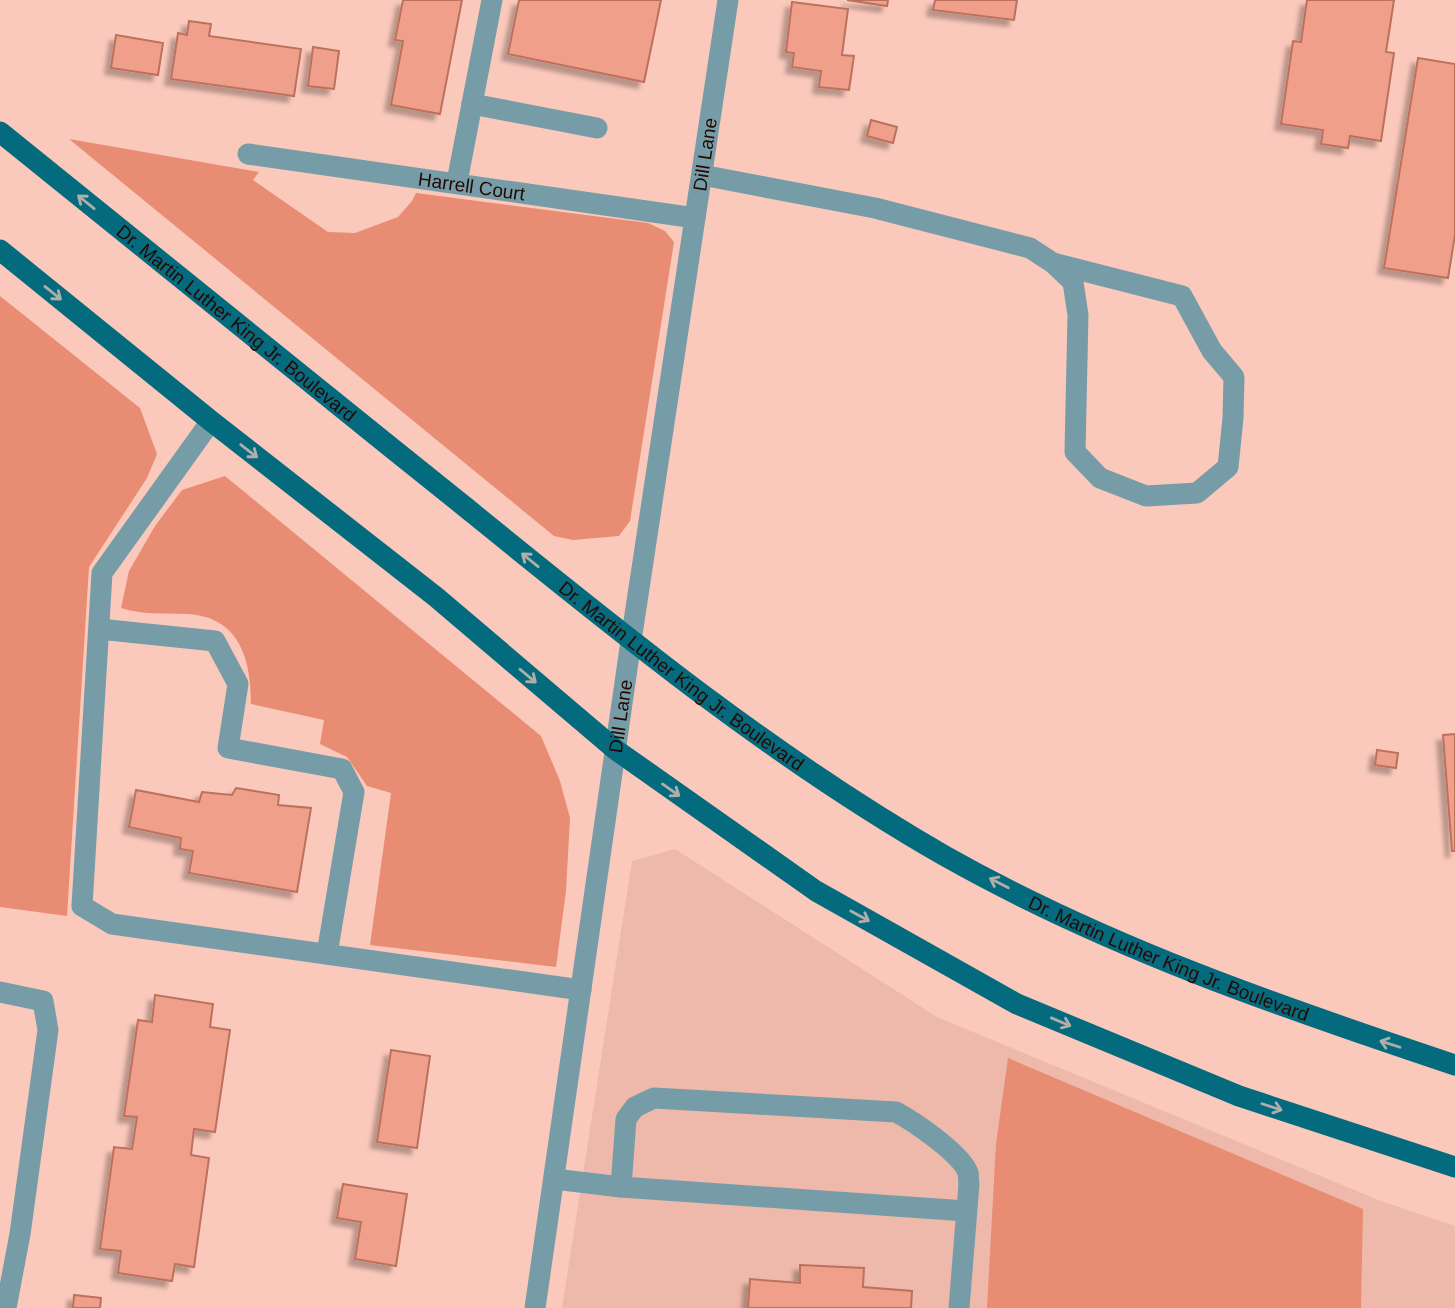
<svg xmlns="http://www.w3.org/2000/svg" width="1455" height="1308" viewBox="0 0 1455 1308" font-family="Helvetica,sans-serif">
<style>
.built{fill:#eeb9aa}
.green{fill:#e88c73}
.building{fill:#f0a08a;stroke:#bc715d;stroke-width:2;filter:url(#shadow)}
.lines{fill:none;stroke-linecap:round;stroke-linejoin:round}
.minor{stroke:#769da7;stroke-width:21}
.major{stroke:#046b7e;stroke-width:21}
.oneway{stroke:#b1ada9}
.labels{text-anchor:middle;stroke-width:5;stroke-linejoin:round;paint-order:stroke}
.street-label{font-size:19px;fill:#250903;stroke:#fbc9bb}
</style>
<defs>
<filter id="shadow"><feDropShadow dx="-6" dy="6" stdDeviation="2" flood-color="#0004"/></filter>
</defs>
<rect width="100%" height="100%" fill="#fbc9bb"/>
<path class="built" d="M675,849L937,1017L1381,1201L1455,1226V1308H562L632,861Z"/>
<g class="green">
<path d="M69,139L259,172L253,180L328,232L355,233L398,217L412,201L416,193L648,223L665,231L674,242L630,521L619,536L573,540L554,536Z"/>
<path d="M0,296L140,408L157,454L147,478L89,567L67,916L0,907Z"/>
<path d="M225,476L541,736L560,781L570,818L566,891L556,967L370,945L391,793L367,786L347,757L320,744L324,720L251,704C251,660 240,616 186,614C163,613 143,615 121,608L129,571L155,526L182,490Z"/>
<path d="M1008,1058L1363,1209L1361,1308H987L996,1144Z"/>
</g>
<g class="building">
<path d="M403,0H462L440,114L391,105L403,41L395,40Z"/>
<path d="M519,0H661L644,82L508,54Z"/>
<path d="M847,0H888L887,6Z"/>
<path d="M935,0H1017L1014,20L933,10Z"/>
<path d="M1307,0H1394L1386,52L1394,53L1381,141L1350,136L1348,148L1321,144L1323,130L1281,124L1293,41L1301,42Z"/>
<path d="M792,2L848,9L842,55L854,56L849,90L819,87L821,71L792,67L794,53L786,52Z"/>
<path d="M189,21L211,24L209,36L301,49L294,96L171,79L178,33L187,35Z"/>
<path d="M116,35L163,43L158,75L111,68Z"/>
<path d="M313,47L339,51L334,89L308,86Z"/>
<path d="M1418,58L1455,64V235L1448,278L1384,268Z"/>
<path d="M871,120L897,127L893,143L867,136Z"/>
<path d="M1455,734V851H1452L1443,735Z"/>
<path d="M1377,750L1398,753L1396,768L1375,765Z"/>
<path d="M236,788L279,795L278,805L311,808L297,892L189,873L193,851L180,849L181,838L129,827L136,790L199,802L202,792L232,795Z"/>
<path d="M155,995L213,1004L210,1027L230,1030L215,1132L194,1129L191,1155L209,1158L194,1267L175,1264L172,1281L118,1273L121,1251L100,1249L114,1147L132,1149L137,1117L124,1116L138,1020L152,1022Z"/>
<path d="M391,1050L430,1056L417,1148L377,1142Z"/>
<path d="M343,1184L407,1194L396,1266L355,1259L361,1222L337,1218Z"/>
<path d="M800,1265L864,1268L863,1287L912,1291L911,1308H748L750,1279L800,1283Z"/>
<path d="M74,1295L101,1298L100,1308H73Z"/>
</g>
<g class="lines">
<g class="minor">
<path d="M472,104L597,128"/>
<path id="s1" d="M248,154L695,218"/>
<path d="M702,175L875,208L1030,248L1053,263L1073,282L1078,315L1075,452L1100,478L1146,496L1197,493L1228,467L1233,418L1234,377L1212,351L1182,296L1053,263"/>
<path d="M457,182L492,0"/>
<path d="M211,421L102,573L82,906L112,924L581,990"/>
<path d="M99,629L215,641L238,684L228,748L342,769L354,792L327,954"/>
<path d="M0,992L43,1001L48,1030L20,1234L6,1308"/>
<path d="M554,1179L621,1187L966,1211"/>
<path d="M621,1187L626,1119L635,1107L654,1098L896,1112C913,1121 962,1154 968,1173C969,1177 968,1180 969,1184L959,1308"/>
<path id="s2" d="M535,1308L631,641L728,0"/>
</g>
<g class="major">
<path id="s3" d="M0,132C155,257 309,382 464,506C618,631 772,757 945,856C1106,947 1281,1007 1455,1065"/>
<path d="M0,250L211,421L436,597L616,750L816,891L1017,1004L1239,1096L1455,1167"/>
</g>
</g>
<defs><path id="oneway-shaft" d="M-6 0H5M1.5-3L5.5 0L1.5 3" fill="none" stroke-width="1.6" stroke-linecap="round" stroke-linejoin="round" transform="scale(1.75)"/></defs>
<g class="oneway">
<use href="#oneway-shaft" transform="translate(86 202) rotate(-141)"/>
<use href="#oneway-shaft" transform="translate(53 293) rotate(39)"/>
<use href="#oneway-shaft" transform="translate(249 451) rotate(38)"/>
<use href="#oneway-shaft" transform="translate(530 560) rotate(-141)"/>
<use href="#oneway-shaft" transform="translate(528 676) rotate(40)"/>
<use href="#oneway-shaft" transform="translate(671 790) rotate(35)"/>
<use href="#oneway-shaft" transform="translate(999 883) rotate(-153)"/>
<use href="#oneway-shaft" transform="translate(860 916) rotate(29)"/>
<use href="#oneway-shaft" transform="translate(1061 1022) rotate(23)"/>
<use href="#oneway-shaft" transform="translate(1390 1044) rotate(-162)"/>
<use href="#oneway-shaft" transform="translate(1272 1107) rotate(18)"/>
</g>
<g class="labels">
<g class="street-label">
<text dy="7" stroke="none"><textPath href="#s2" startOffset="1166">Dill Lane</textPath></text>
<text dy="7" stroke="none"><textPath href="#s1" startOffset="226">Harrell Court</textPath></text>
<text dy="7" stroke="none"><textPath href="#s3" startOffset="304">Dr. Martin Luther King Jr. Boulevard</textPath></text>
<text dy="7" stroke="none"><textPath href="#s3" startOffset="872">Dr. Martin Luther King Jr. Boulevard</textPath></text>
<text dy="7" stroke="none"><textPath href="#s2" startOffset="598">Dill Lane</textPath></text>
<text dy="7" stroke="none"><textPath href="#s3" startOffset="1438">Dr. Martin Luther King Jr. Boulevard</textPath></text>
</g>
</g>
</svg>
